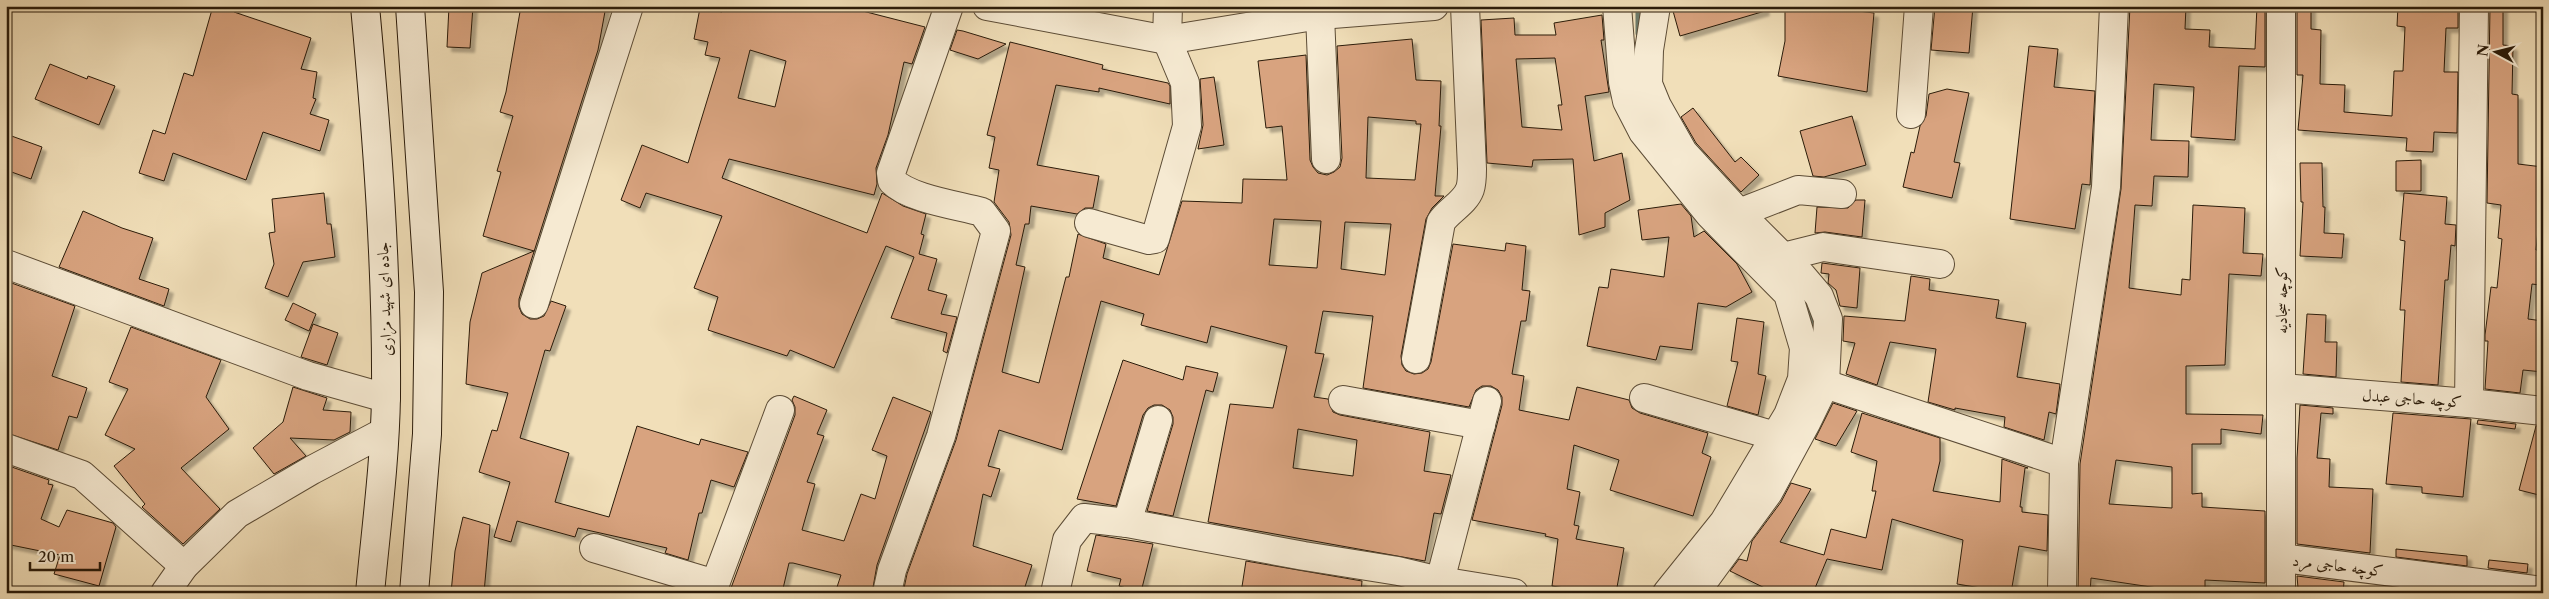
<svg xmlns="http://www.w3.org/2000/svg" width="2549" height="599" viewBox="0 0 2549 599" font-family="'Libre Caslon Text',Amiri,serif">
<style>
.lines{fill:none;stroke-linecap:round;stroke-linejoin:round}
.stream{stroke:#6e7c6c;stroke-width:7}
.building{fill:#d8a37f;stroke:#2a1b0a;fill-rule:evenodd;filter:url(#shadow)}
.minor-casing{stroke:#5c4c36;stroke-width:30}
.secondary-casing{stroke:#2a1b0a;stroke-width:30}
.minor{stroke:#f6ead2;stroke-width:28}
.secondary{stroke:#f6ead2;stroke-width:28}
.labels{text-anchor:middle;stroke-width:4.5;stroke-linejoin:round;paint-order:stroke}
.street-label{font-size:16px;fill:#2a1b0a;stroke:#f6ead2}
</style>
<defs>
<filter id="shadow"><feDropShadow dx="4.5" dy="4.5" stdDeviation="1" flood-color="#0004"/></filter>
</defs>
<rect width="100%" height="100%" fill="#f1dfb9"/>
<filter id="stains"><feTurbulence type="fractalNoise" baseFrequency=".004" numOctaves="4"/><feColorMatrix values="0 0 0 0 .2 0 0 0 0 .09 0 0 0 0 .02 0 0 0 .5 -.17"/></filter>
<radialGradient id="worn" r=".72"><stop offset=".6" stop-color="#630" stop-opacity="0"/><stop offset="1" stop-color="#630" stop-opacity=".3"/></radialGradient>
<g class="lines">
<g class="stream">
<path d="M1639,6V33"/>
<path d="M1802,299L1816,330"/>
</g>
</g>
<g class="building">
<path d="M213,6H236L234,12L311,38L301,69L317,72L313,98L316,99L310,114L329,120L320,151L263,132L246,180L173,153L164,181L139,173L153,130L165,134L184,73L193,76Z"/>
<path d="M449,6H473L470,48L447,47Z"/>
<path d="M521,6H606L598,50L519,299V307L522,314L530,319H537L544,316L551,301L566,306L550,351L545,350L520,438L569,453L555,502L609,517L637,426L699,445L701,439L748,452L734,487L711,480L702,513H699L688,560L665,553L667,548L578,528L575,537L517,521L511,542L494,537L510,482L479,472L492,430L497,431L508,393L466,384L470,322L482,273L534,251L483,236L501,172L497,171L513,116L500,112L506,92Z"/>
<path d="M724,6H843L925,27L912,64L904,62L888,135L876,168L877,184L874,195L729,159L722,178L867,233L882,193L903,206L926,214L921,234L924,235L919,254L937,259L928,290L947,295L941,314L957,317L947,353L943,351L947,333L891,318L914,257L886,246L834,368L790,350L787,356L708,330L718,297L694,288L722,216L646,193L640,208L621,200L642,145L688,163L720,58L705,55L708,42L694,39L700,8L722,12ZM750,50L786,61L775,107L738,98Z"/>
<path d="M1688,6H1764L1765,11L1680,36L1673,11Z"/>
<path d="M1785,6H1819L1874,13L1867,92L1778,76L1785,41Z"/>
<path d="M1935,6H1973L1969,53L1931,50Z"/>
<path d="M2130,6H2186L2185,29L2210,30L2209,47L2255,49L2257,6H2265V67L2239,66L2235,140L2191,137L2194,87L2154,84L2151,140L2189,141L2188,177L2154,176L2152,206L2135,205L2129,288L2181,295L2182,279L2190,280L2193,205L2245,208L2243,253L2263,254L2261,276L2229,274L2225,365L2186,366V414L2263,415L2261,434L2221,429V444H2192V494L2202,493V507L2265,511V583L2205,580V593H2171V590L2091,578L2090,593H2078L2080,464L2121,189ZM2116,460L2172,467V508L2109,504Z"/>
<path d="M2297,6H2311V29L2321,30L2320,84L2345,85L2344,112L2392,116L2394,71H2403L2405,27L2397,26L2398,6H2458V28H2446L2444,72H2458L2457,133L2434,132L2433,152L2406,151L2407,138L2298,130L2303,75H2297Z"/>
<path d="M2490,6H2503V45L2513,46L2512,94L2518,95V164L2543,167V209H2540L2536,250H2543V267L2540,285L2532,284L2528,319L2543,321V372L2523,370L2520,393L2485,389L2488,341H2485V335L2491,287L2497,288L2502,239L2498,238L2501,205L2487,203Z"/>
<path d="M1602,15L1604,40H1601L1609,92L1585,96L1594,161L1622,153L1630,200L1605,213V227L1579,235L1573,159L1533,160L1532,167L1487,163L1481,20L1514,18L1515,35H1556L1554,23ZM1555,58L1562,105H1558L1562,130L1522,127L1516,59Z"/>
<path d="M957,30L963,31L1006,44L978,59L950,50Z"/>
<path d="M1412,39L1416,80L1441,81L1439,126H1441L1435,196H1444L1432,208L1426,219L1401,356L1402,365L1406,371L1414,374L1422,373L1428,369L1431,362L1453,244L1505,251L1506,243L1526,246L1522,290L1530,291L1526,321H1521L1512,374L1524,376L1519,410L1569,420L1577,387L1629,400L1632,408L1640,413L1708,433L1702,453L1711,457L1693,516L1610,490L1619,460L1574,445L1567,489L1580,492L1574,525L1579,526L1576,539L1624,548L1616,593H1595L1552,586L1558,539L1545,536L1546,534L1472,520L1502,405V397L1498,390L1491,386H1482L1476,390L1469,407L1363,388L1373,316L1323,311L1315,353L1324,354L1314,397L1328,399L1333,412L1340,415L1430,432L1424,471L1451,475L1441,514L1434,513L1425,561L1208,522L1230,404L1273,408L1287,346L1211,326L1207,343L1141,325L1144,314L1101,301L1062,450L999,430L988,466L1000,469L991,497L983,494L973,546L1032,565L1023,593H903L907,574L956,440L1011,235L1009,222L994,202L999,170L989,168L995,137L987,135L1010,42L1103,65L1102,69L1168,83L1170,86V104L1099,88V92L1056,85L1037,165L1099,176L1093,208H1085L1077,214L1031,206L1029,224H1025L1016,265L1025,267L1002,372L1039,383L1066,277H1069L1078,234L1106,244L1103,258L1159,275L1182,201L1242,203L1243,179L1287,180L1282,126L1266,128L1258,61L1306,55L1310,160L1313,167L1318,173L1327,175L1334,172L1340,167L1342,158L1337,46ZM1368,117L1416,121V124H1421L1415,180L1366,178ZM1274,219L1321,221L1317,268L1269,265ZM1345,222L1391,224L1385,275L1341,269ZM1298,429L1357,440L1353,476L1293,468Z"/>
<path d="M2029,46L2058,49L2054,87L2095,91L2090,185L2082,184L2075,229L2010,219Z"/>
<path d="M50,64L87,79L88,76L115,86L99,125L35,99Z"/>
<path d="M1214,77L1224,145L1198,149L1203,125L1200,79Z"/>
<path d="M1947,89L1969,93L1954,162L1960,163L1952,198L1903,187L1911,152L1914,153L1920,126L1926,116L1929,94Z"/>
<path d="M1693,108L1735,162L1741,157L1759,175L1741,192L1696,143L1681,117Z"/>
<path d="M1852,116L1866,165L1824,177L1813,176L1800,131Z"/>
<path d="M6,134L42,147L31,179L6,170Z"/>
<path d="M2421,160V191H2396V161Z"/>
<path d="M2300,163H2322L2323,207H2325L2324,233L2344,234L2342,258L2300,256L2303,202H2301Z"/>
<path d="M324,193L327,224H331L335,257L303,262L288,297L265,288L274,264L269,233L275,232L272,199Z"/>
<path d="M2404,193L2447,197L2445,224L2456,225L2455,246L2451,245L2448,280H2445L2438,385L2401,382L2405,310H2400L2405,241L2400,240Z"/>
<path d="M1856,200H1865L1862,237L1825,232L1815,233L1817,207L1848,208Z"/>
<path d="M1681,204L1691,216L1694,237L1704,231L1737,264L1752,292L1726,307L1698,303L1692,350L1660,346L1656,360L1587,346L1599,287L1608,288L1611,269L1664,277L1669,237L1642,240L1638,210Z"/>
<path d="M83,211L122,228L153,238L139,279L169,289L164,306L59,267Z"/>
<path d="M1822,263L1860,268L1857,308L1840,306L1836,290L1828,283L1829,274L1821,273Z"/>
<path d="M1911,276L1930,279L1929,290L1999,300L1996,318L2026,323L2017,377L2060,384L2056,414L2049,412L2044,440L2004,427L2005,417L1955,408V410L1928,402L1936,349L1890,342L1877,385L1846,374L1855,343L1843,341L1844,316L1905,321Z"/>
<path d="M6,281L75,306L52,376L87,388L77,418L69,416L58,450L6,433Z"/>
<path d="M293,303L316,314L309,331L285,320Z"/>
<path d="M2307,314L2326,315L2325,342H2337L2336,377L2303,374Z"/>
<path d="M1737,318L1764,322L1758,374L1766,376L1758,415L1727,406L1738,362L1731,361Z"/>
<path d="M313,324L338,333L327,365L301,357Z"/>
<path d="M131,327L221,360L206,397L229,429L181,468L220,509L183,544L142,507L145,504L114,466L135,449L105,435L128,389L109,382Z"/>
<path d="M1123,360L1183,380L1186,366L1218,373L1213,392L1206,390L1173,516L1147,511L1173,424V417L1170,410L1162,405H1154L1148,408L1143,415L1116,506L1077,499Z"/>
<path d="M293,387L327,398L323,410L351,412L350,432L334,440L290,438L306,456L274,474L253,448L283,422Z"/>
<path d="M794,396L827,410L817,434L824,436L807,482L815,484L802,530L844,541L861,494L875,499L887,456L872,450L893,397L931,412L877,565L872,593H835L841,575L793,563H789L782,593H753L731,588L795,415V407L792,400Z"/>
<path d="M1833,403L1857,411L1836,446L1815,439Z"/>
<path d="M2300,405L2333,408V414L2321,413L2317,458L2330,459L2329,487L2373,489L2370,553L2297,544V458Z"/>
<path d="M1862,413L1940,438V461L1933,491L2000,502L2002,459L2028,468H2025L2020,507H2022V512L2048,515L2047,551L2019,546L2011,593L1957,584L1963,540L1892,519L1882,570L1827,559L1813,593H1775L1730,571L1739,559L1747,561L1752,541L1781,502L1791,483L1811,489L1780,542L1824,555L1831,529L1866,538L1876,491H1872L1877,461L1851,452Z"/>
<path d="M2393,413L2471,419L2463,497L2422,493V487L2386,484Z"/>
<path d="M2478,420L2516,424L2515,429L2477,424Z"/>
<path d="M2536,426H2543V496L2519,490Z"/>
<path d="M6,465L49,480L48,484L53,485L41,519L59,527L67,510L113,523L116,527L99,586L54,574L60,555L6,544Z"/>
<path d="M463,517L490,525L484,593H451L455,551Z"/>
<path d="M1096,535L1153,544L1141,592L1119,586L1121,579L1087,571Z"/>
<path d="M2396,549L2467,556V566L2396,557Z"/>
<path d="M2489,560L2528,564L2527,573L2488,568Z"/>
<path d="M1246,561L1362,581L1361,593H1241Z"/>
<path d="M2297,576L2344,582L2343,593H2309L2310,589L2298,588Z"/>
<path d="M2392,588L2424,592V593H2391Z"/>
</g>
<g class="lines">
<g class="minor-casing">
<g id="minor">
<path d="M987,6L1167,40L1320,15L1434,6"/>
<path d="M1617,6L1623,82L1627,101L1643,132L1710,215L1788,294L1804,348L1802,379L1788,415L1724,522L1667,593"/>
<path d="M1656,6L1649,50L1648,84L1657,106L1683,152L1739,213L1802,276L1819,296L1828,319L1825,384L1806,423L1768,493L1695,593"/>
<path d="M1320,15L1326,159"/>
<path d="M1911,114L1919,6"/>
<path d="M1739,213L1798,190L1842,194"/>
<path d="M1089,223L1149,240L1155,239L1187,126L1185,83L1167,40L1168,6"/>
<path d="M1783,257L1823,247L1940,264"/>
<path d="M6,264L308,376L386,398"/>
<path d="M534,304L629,6"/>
<path d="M1416,359L1441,222C1449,210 1465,203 1470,189C1472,183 1472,175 1472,169L1465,6"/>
<path d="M1825,384L2064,463"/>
<path d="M2281,388L2469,403L2543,411"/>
<path d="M1644,398L1775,436"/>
<path d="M1343,400L1481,425"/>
<path d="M2469,403L2474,6"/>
<path d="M6,448L82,475L184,566"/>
<path d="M1127,523L1158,420"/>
<path d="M594,548L715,584L712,593"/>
<path d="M2282,558L2543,591"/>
<path d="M1440,581L1487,401"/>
<path d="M715,584L780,410"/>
<path d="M165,593L184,566L237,514L312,470L384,432"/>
<path d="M887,593L892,570L941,436L996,231L982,212C957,205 910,199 892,181L891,173L949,6"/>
<path d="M1055,593L1067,540L1084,518L1127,523L1304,556L1398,571L1440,581L1514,593"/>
<path d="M2062,593L2064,463L2106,187L2114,6"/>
<path d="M2281,593V6"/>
</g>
</g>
<g class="secondary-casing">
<g id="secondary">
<path d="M365,6C377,136 387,266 386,396C385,462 376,528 370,593"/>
<path d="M410,6L429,292L427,434L414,593"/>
</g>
</g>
<use href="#minor" class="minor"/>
<use href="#secondary" class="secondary"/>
</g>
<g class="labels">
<g class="street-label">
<text transform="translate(384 299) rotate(-92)" y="6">جاده ای شهید مزاری</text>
<text transform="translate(2281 300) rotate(-90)" y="6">کوچه سجادیه</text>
<text transform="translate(2412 398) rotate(4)" y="6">کوچه حاجی عبدل</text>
<text transform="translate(2338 565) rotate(7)" y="6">کوچه حاجی مرد</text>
</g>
</g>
<rect width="2549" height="599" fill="none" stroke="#f1dfb9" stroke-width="25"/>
<rect x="8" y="8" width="2534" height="584" fill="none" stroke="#2a1b0a" stroke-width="2.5"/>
<rect x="12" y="12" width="2524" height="574" fill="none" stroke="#2a1b0a"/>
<g transform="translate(2496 52) rotate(277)" stroke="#f6ead2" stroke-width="4" paint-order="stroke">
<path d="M0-4L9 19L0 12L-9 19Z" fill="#2a1b0a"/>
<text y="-8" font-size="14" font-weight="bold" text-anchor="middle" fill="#2a1b0a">N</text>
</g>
<path d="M30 562v8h70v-8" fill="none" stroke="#2a1b0a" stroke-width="2.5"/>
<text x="38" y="562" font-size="15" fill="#2a1b0a" stroke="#f6ead2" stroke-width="4" paint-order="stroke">20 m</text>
<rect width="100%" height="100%" filter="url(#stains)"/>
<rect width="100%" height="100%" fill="url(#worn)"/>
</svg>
